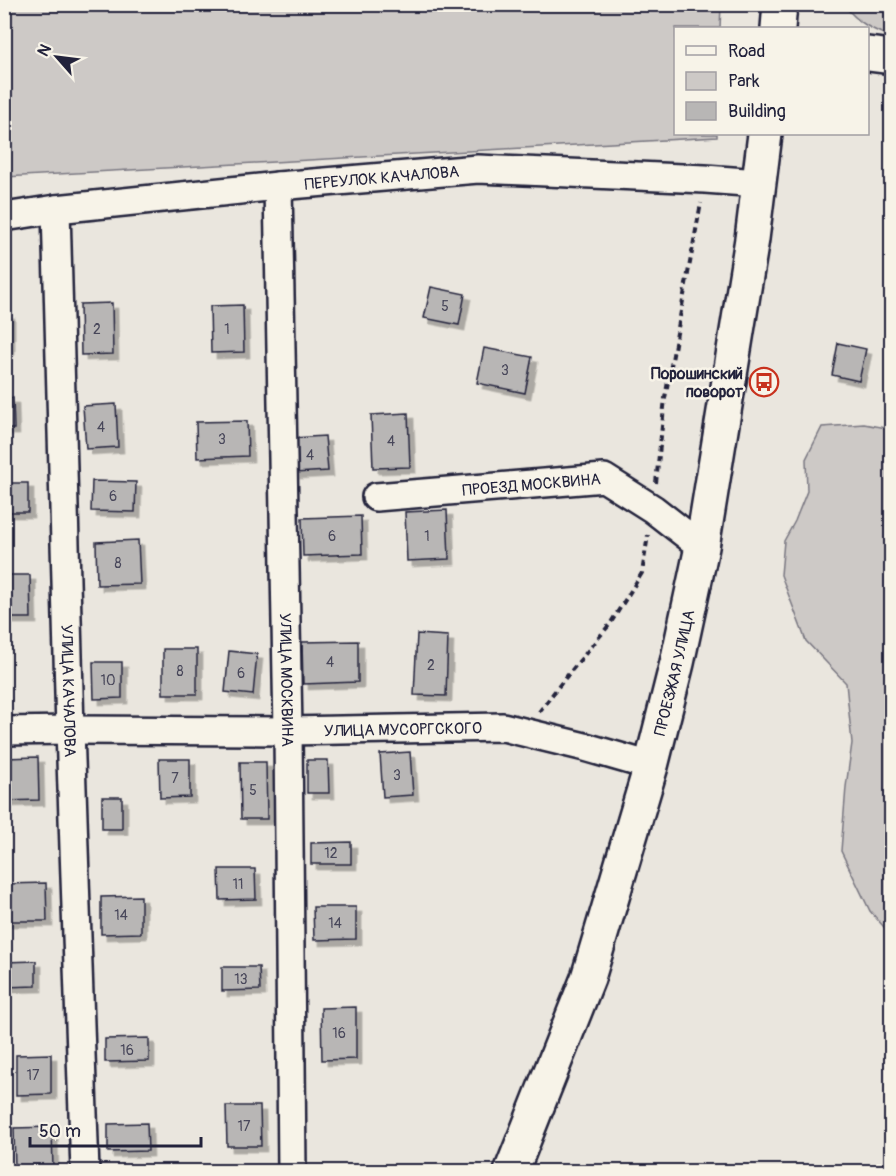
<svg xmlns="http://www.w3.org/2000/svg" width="896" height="1176" viewBox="0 0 896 1176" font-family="Pangolin,sans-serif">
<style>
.green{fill:#cdc9c6;stroke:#787680;stroke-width:1.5}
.building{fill:#b8b6b5;stroke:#22223b;stroke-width:1.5;filter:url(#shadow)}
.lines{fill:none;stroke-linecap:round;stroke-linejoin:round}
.minor-casing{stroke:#22223b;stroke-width:32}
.tertiary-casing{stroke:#22223b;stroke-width:38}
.primary-casing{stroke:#22223b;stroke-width:38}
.path{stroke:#22223b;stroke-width:4;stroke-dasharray:6 4.5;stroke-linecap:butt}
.minor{stroke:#f7f3e8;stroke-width:27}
.tertiary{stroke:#f7f3e8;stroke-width:33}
.primary{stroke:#f7f3e8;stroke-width:33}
.labels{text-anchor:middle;stroke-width:5;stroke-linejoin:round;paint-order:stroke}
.number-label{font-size:14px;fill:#48475a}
.street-label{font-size:16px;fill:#22223b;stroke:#f7f3e8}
.poi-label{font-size:16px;font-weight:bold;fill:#22223b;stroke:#f7f3e8;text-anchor:end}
</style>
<defs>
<filter id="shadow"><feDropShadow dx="5.5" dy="5.5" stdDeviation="0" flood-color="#0004"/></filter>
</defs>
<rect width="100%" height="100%" fill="#eae6de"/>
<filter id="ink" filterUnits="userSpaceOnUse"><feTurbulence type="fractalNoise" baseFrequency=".0167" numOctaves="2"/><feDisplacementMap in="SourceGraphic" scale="12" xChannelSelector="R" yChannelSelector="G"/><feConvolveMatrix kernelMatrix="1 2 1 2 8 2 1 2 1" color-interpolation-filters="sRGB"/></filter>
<g filter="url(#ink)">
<g class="green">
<path d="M5,4L721,5L720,28H676V134H717V137L5,177Z"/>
<path d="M844,5H891V37C871,29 858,23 844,5Z"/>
<path d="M864,424L891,429V935L870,911L841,851L846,787L852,743L846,683L806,641L781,575L784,541L795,521L807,491L806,459L822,427Z"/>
</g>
<g class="building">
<path d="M431,287L465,294L459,325L424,318Z"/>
<path d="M112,303L113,354L81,355L80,304Z"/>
<path d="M243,305L244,352L211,353L210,306Z"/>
<rect x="4" y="313" width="5" height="36"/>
<path d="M838,343L866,349L859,381L832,375Z"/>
<path d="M484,348L532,357L525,393L477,383Z"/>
<path d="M4,398H13L14,429H4Z"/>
<path d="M116,404L118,447L86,449L83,406Z"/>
<path d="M408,413L410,467L373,468L371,415Z"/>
<path d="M247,421L248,456L197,458L196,422Z"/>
<path d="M325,436L328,471L295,473L293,438Z"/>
<path d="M92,481L136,482L135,512L91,511Z"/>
<rect x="4" y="483" width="24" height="29"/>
<path d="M447,510L449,559L407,561L405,512Z"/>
<path d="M361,516L362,554L303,556L302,518Z"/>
<path d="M138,540L140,584L97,585L96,542Z"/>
<path d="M4,575H30L31,618H4Z"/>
<path d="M417,634L448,636L446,696L414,695Z"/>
<path d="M358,641V682L303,684L302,642Z"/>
<rect x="163" y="649" width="34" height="45"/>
<path d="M229,651L257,654L253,695L225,692Z"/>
<path d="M93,662H122V698L94,699Z"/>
<path d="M410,752L413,795L383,797L380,754Z"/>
<path d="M38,757L39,800L4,801V758Z"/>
<path d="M159,759H190V797L160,798Z"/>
<path d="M307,760H328L329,793H307Z"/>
<path d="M240,762H266L267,819H241Z"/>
<rect x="102" y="797" width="20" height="32"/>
<path d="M351,842V864H311V843Z"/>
<path d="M219,869H255L256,899L220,900Z"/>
<path d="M46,883L47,921H4V884Z"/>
<path d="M141,896V933L101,934V897Z"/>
<path d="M313,907H356V939L314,940Z"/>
<path d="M36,961V986L4,987V962Z"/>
<path d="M222,967H259L260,990L222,991Z"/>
<path d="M356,1007V1059L322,1060L321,1008Z"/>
<path d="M149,1038V1061L105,1062V1039Z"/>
<path d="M51,1054V1094L16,1095V1055Z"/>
<path d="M226,1106H260L261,1146H227Z"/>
<path d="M147,1123L148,1151L108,1152V1124Z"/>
<path d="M52,1127L53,1170H15L14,1128Z"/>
</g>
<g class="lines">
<g class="minor-casing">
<g id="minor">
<path id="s1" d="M278,186L288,731L292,1172"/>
<path id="s2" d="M56,209L70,730L85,1172"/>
<path id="s3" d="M4,217L56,209L278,186L478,169L705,179L759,183"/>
<path id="s4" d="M376,497L604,478L653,509L702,547"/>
<path id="s5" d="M4,731L70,730L288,731L503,727L585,747L651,766"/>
</g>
</g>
<g class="tertiary-casing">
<path id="tertiary" d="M868,54L892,57"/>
</g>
<g class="primary-casing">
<g id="primary">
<path d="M778,28L780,4"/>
<path id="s6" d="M511,1172L588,978L651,766L677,663L702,547L752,239L765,134"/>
</g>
</g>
<g class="path">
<path d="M656,483L665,398L701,203"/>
<path d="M539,712L562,682L610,624L642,573L648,535"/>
</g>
<use href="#minor" class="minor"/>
<use href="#tertiary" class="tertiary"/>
<use href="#primary" class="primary"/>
</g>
</g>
<defs>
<g id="bus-ring" transform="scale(1.5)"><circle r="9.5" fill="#f7f3e8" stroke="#c8321e" stroke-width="1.5"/><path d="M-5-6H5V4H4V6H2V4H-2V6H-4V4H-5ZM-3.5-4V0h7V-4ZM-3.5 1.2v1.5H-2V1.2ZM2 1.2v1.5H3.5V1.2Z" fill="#c8321e"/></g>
</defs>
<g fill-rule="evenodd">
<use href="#bus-ring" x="764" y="382"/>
</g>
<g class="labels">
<g class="number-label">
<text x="445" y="311">5</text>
<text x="97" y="334">2</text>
<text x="227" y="334">1</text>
<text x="505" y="375">3</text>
<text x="101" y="432">4</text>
<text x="222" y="444">3</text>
<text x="391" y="446">4</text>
<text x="310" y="460">4</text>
<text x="113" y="501">6</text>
<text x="332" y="541">6</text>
<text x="427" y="541">1</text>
<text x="118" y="568">8</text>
<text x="330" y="667">4</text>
<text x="431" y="670">2</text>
<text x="180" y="676">8</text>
<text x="241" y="678">6</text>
<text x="108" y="685">10</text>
<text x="397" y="780">3</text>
<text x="175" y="783">7</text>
<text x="253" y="795">5</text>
<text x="331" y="858">12</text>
<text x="238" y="889">11</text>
<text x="121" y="920">14</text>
<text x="335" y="928">14</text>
<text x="241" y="984">13</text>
<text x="339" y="1038">16</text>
<text x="127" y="1055">16</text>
<text x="33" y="1080">17</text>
<text x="244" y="1131">17</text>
</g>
<g class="street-label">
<text dy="6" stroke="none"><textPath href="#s3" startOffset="380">ПЕРЕУЛОК КАЧАЛОВА</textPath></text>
<text dy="6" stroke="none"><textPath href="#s4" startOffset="156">ПРОЕЗД МОСКВИНА</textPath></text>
<text dy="6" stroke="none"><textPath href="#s6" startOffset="526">ПРОЕЗЖАЯ УЛИЦА</textPath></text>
<text dy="6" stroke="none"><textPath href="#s1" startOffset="494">УЛИЦА МОСКВИНА</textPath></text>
<text dy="6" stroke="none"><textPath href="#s2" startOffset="482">УЛИЦА КАЧАЛОВА</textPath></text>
<text dy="6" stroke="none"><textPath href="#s5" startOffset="399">УЛИЦА МУСОРГСКОГО</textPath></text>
</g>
<g class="poi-label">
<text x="743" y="379">Порошинский<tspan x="743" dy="18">поворот</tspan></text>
</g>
</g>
<rect width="896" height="1176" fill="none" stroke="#f7f3e8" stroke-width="24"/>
<rect x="12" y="12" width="872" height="1152" fill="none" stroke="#22223b" stroke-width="2" filter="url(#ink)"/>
<rect x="674" y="27" width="195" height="108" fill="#f7f3e8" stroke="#a29fa3" stroke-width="1.5"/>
<rect x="686" y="46" width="30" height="9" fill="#f7f3e8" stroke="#a29fa3" stroke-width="1.5"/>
<text x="728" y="57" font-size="18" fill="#22223b">Road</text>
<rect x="686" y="72" width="30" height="18" fill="#cdc9c6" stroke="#a29fa3" stroke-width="1.5"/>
<text x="728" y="87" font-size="18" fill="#22223b">Park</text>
<rect x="686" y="102" width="30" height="18" fill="#b8b6b5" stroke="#a29fa3" stroke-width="1.5"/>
<text x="728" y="117" font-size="18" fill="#22223b">Building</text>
<g transform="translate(57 57) rotate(298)" stroke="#f7f3e8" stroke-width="4.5" paint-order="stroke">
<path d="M0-4.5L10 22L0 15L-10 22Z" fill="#22223b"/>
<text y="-9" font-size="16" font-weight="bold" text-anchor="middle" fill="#22223b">N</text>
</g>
<path d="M30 1137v9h171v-9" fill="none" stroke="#22223b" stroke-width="3"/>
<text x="39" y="1137" font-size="18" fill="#22223b" stroke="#f7f3e8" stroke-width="4.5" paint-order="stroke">50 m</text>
</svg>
